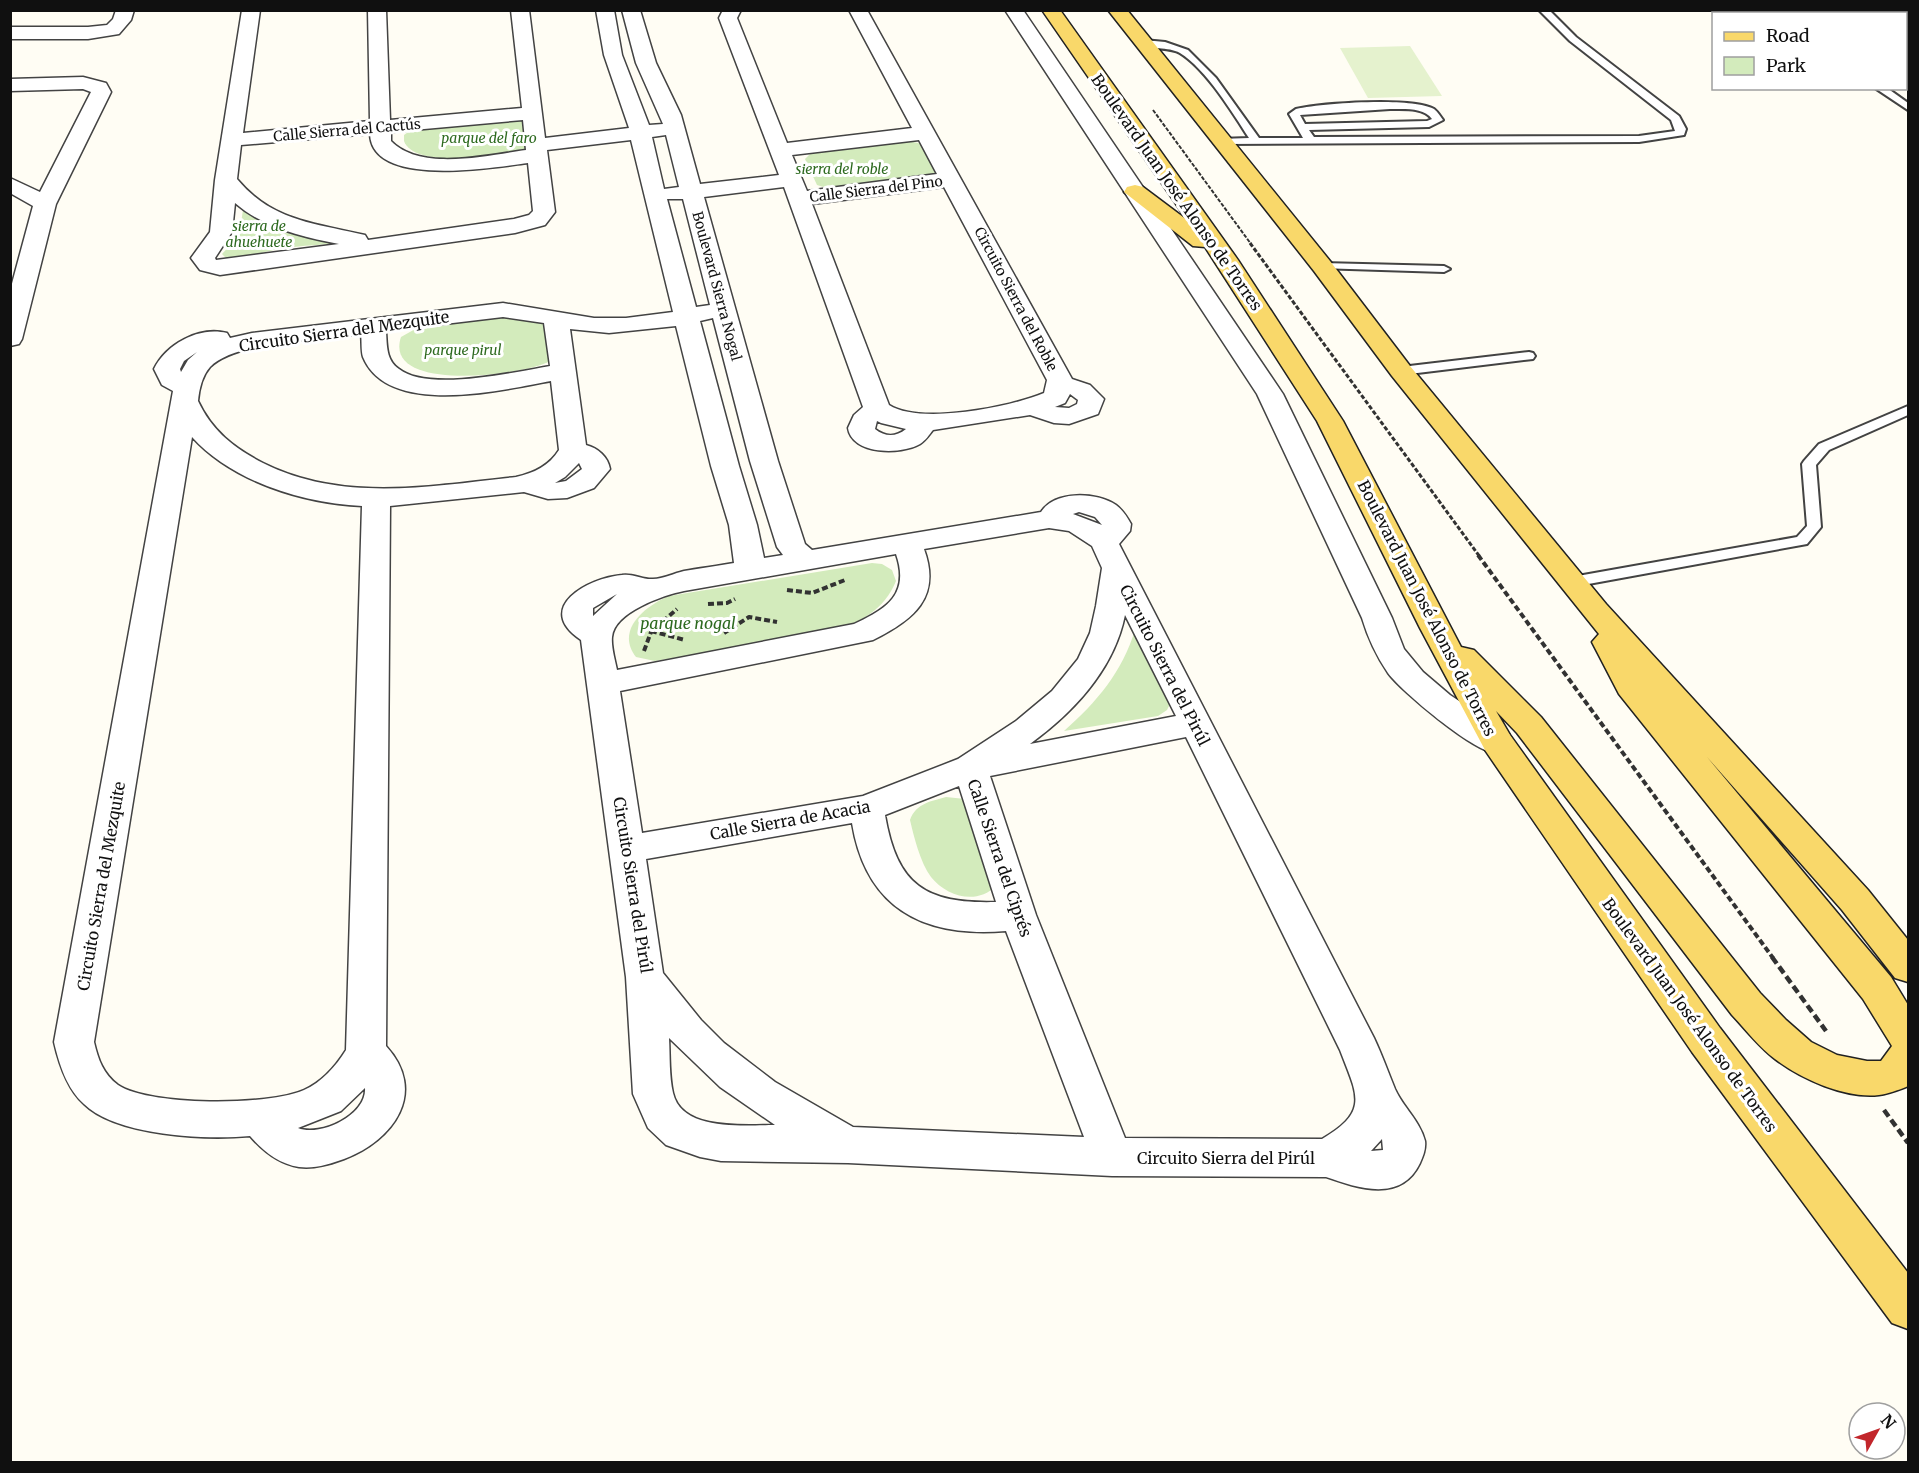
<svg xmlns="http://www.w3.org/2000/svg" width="1919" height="1473" viewBox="0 0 1919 1473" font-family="Merriweather,serif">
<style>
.green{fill:#d3ebbc}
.pitch{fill:#e5f2ce}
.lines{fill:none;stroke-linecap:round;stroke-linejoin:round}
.service-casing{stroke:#434343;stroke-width:4}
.minor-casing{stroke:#434343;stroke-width:3}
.tertiary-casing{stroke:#434343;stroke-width:3}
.primary-casing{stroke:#212121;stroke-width:3}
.path-far3{stroke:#323232;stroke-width:2;stroke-dasharray:4 1.5;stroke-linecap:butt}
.path-far2{stroke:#323232;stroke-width:3;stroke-dasharray:4.5 2;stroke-linecap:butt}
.path-far1{stroke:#323232;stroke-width:4;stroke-dasharray:6 3;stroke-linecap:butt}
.path{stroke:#323232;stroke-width:4.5;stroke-dasharray:8 4;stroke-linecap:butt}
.service{fill:#fff;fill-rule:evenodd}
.minor{fill:#fff;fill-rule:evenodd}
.tertiary{fill:#fff;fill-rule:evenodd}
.primary{fill:#f9d86a;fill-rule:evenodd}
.labels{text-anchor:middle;stroke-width:6;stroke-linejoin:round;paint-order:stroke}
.far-street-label{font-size:14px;fill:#101010;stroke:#fff}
.far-park-label{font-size:14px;font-style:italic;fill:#2d6a1f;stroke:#fff}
.street-label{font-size:16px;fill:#101010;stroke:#fff}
.park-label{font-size:16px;font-style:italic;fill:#2d6a1f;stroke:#fff}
</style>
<rect width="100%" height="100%" fill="#fffdf4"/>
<g class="green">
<path d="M515,119L525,122L529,147C507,157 414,170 404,141V135L411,130Z"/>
<path d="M908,141L923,144L939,170L937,176L833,190L817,185L805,159L811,153Z"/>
<path d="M244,203L349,242C326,245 302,245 279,249C261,252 246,259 228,260L222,254L235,240L240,230Z"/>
<path d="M528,315L545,317L550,361C527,375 382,394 401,337L417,328Z"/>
<path d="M872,563L882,564L892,570L896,581C885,609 860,623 832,631L655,661L636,657C615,630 645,606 669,596Z"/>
<path d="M1135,630L1171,702L1167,710L1158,716L1064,731C1097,702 1122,672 1135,630Z"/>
<path d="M946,797L965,799L996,886C977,905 947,897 931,877C920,862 914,837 910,820C916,803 932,801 946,797Z"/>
</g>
<path class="pitch" d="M1410,46L1442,96L1368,98L1340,48Z"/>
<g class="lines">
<g class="service-casing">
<g id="service">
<path d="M1539,10H1549L1576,37L1679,116L1686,129L1684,135L1639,142L1223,144L1219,143V139L1249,138C1232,112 1206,69 1180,53C1168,46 1150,51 1139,43L1144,40L1165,42L1188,50L1216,78L1259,138H1303L1289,114L1296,109C1323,103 1411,97 1434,109C1438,112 1440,116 1443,120L1429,127L1309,130L1314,137L1639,136L1675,131L1671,120L1570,41ZM1390,109C1403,109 1424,107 1432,119L1427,121L1305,124L1300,115Z"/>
<path d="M1754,10H1764L1767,14H1757Z"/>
<path d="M1908,48V54L1906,55V49Z"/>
<path d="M1875,88H1887L1908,103V110Z"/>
<path d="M1322,263L1444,266L1450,269L1444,272L1318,268L1316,266Z"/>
<path d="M1529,352L1533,353L1535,356L1533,359L1401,375L1395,371L1401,367Z"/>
<path d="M1908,406V415L1829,450L1816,465L1821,527L1807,544L1572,587L1565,582L1572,577L1797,537L1807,526L1802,464L1804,461L1819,444Z"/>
</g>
</g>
<g class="minor-casing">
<g id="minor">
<path d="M116,10H134L131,20L119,34L88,39H10V27H88L107,25L113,19Z"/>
<path d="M242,10H260L243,133L370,121L368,10H386L390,120L522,108L511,10H529L545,138L629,128L604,55L596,10H614L622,55L649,125L663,124L636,63L622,10H640L656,63L681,115L700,184L779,175L719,18L723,10H741L737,18L787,143L912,128L849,10H867L1072,379L1090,385L1104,399L1098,414L1069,424L1054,423L1030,415L933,430C929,435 926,440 920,444C901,455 852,455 848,428L854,415L863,407L784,187L704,197L778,461L805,544L812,550L1041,512C1055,490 1097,492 1116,505C1123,510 1127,517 1131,524L1130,531L1119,544L1374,1038C1382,1055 1388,1072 1395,1089C1403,1107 1420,1121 1425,1141C1426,1149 1423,1156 1420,1163C1401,1203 1358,1188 1326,1177L1112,1176L848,1163L721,1161L700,1157L666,1145L648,1128L633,1094L626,977L581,640C533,608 588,578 622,575C633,573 643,580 653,579C663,579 675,573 684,571C701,568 718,566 734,563L729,525L711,466L676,326L609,333L570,329L586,445C598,448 608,457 610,469L594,488L567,498L548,499L524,492L390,506L386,1046C428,1092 394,1140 344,1159C330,1164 315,1169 299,1167C279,1164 263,1151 250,1136C207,1140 116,1136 84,1104C67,1089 59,1064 54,1042L173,391L162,385L154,369C166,344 199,326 227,333L230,338L252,333L503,303L594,318H626L673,312L631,140L547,150L555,212L545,225L515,233L220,275L200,270L191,258L210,232L215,180ZM523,120L526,150C488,155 421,172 391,141V132ZM370,134C372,189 495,167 528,163L533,211L529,215L514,219L368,240L365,235C315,223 273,222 237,179L241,145ZM666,135L679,187L664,189L652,137ZM919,140L937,174L807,191L792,155ZM944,187L1047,380L1044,393C1011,407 920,425 889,405L812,204ZM667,199H683L710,305L696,307ZM235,203C264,228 302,237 339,244L216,260L215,258L232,232ZM503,317L544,323L550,366C515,372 428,392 399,369C386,360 387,346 386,331ZM713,318L750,461L777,547L783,555L764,558L757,525L739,466L700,321ZM361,334C362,341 361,351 363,357C388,418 503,390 551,381L559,450C549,466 534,473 516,477C431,486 343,503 263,463C234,448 212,431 198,401C199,390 202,376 210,367C235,341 324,339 361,334ZM197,352L188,360L181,372L180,369L184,361ZM1070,394L1078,400L1077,404L1069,408L1055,407L1065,403ZM877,421L881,423L906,429C896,437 885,437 875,429ZM192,437C233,482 303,503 362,506L346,1050C336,1066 322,1082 304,1090C269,1106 149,1106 118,1085C103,1074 98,1059 94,1042ZM579,463L582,469L566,481L555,483L565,477ZM1079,512L1095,517L1102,525L1073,514ZM1049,528L1069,531L1092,546L1102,568L1096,606L1090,633L1078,659L1052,691L1016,721L958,759L863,796L642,833L620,691L873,640C913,620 942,598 924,549ZM896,554C910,594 887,609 854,624L617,670C615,660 611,647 612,637C614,612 664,595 684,591ZM617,594L593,616V608ZM1125,615L1176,716L1030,744C1074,712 1114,669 1125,615ZM1186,737L1340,1050C1357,1095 1370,1111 1322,1139L1125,1138L1036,915L990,776ZM959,786L996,902C925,904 897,885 885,815ZM852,823C866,908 923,938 1006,931L1084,1137L853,1127L775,1082L724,1043L701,1020L663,973L646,859ZM669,1038L720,1087L775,1125C746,1125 682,1132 673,1093C669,1076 670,1056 669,1038ZM365,1088C367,1115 320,1137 298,1128L341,1111ZM1382,1139L1383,1150L1371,1151Z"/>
<path d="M83,77L106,83L111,92L56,204L22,339L19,344L10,346V291L33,206L10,193V178L40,192L91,92L83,89L10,91V79Z"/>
</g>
</g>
<g class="tertiary-casing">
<path id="tertiary" d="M1005,10H1023L1283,394L1392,618L1404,649L1423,672L1450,695L1509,734L1514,742L1509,750C1504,752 1500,754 1495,753C1473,751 1402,692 1388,673C1376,655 1368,638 1362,618L1257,394Z"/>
</g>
<g class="primary-casing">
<path id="primary" d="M1042,10H1060L1238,260L1343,421L1461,647L1474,650L1541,717L1760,993L1786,1020L1811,1042L1837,1055L1867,1061H1881L1892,1046L1863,999L1619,694L1592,642L1599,634L1392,376L1314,271L1108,10H1127L1330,261L1410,366L1606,604L1868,890L1908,940V982L1895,978L1842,910L1707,757L1891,977L1908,1005V1086L1906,1087C1898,1090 1888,1094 1879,1095C1846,1099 1801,1079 1775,1059C1759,1047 1746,1030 1732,1015L1517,733L1496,711L1510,735L1720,1028L1908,1273V1329L1892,1323L1692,1052L1485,750L1420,628L1317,421L1205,247L1193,246L1124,192L1127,187L1135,185L1143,187L1187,220Z"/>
</g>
<path class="path-far3" d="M1153,110L1251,244"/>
<path class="path-far2" d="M1250,243L1480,557"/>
<g class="path-far1">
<path d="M1478,555L1773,958"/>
<path d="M787,590L812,593L845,580"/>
<path d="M708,604L727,603L735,599"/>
<path d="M651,631L685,640"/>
<path d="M724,633L749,617L777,622"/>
<path d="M644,651L651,632L677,609"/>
</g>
<g class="path">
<path d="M1772,957L1826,1031"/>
<path d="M1884,1110L1908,1143"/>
</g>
<use href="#service" class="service"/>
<use href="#minor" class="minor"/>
<use href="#tertiary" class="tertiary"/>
<use href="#primary" class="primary"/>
</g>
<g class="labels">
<g class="far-street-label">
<text transform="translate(347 130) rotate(-5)" y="5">Calle Sierra del Cactús</text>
<text transform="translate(876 189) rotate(-7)" y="5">Calle Sierra del Pino</text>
<text transform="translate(717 286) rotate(75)" y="5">Boulevard Sierra Nogal</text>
<text transform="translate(1016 299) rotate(62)" y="5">Circuito Sierra del Roble</text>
</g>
<g class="far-park-label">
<text x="489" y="143">parque del faro</text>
<text x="842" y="174">sierra del roble</text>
<text x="259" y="231">sierra de<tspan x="259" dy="16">ahuehuete</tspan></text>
<text x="463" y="355">parque pirul</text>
</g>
<g class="street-label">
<text transform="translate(1177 192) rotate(55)" y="6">Boulevard Juan José Alonso de Torres</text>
<text transform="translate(344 331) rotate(-8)" y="6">Circuito Sierra del Mezquite</text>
<text transform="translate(1427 608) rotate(63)" y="6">Boulevard Juan José Alonso de Torres</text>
<text transform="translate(1165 665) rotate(63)" y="6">Circuito Sierra del Pirúl</text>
<text transform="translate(790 820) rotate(-10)" y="6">Calle Sierra de Acacia</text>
<text transform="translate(1000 858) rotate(71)" y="6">Calle Sierra del Ciprés</text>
<text transform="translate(633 885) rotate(81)" y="6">Circuito Sierra del Pirúl</text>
<text transform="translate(101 886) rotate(-80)" y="6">Circuito Sierra del Mezquite</text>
<text transform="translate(1690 1015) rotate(54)" y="6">Boulevard Juan José Alonso de Torres</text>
<text x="1226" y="1164">Circuito Sierra del Pirúl</text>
</g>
<g class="park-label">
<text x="688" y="629">parque nogal</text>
</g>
</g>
<rect width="1919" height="1473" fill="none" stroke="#101010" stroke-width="24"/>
<rect x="1712" y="12" width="195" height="78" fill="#ffffff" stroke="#9f9f9f" stroke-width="1.5"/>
<rect x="1724" y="32" width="30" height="9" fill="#f9d86a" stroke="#9f9f9f" stroke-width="1.5"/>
<text x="1766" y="42" font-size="18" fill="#101010">Road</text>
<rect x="1724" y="57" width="30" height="18" fill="#d3ebbc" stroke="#9f9f9f" stroke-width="1.5"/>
<text x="1766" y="72" font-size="18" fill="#101010">Park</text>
<g transform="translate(1877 1431) rotate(50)"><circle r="28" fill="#ffffff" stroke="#9f9f9f" stroke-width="1.5"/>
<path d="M0-4.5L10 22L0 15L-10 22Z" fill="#c2262b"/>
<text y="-9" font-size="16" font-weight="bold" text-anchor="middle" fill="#101010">N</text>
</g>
</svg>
